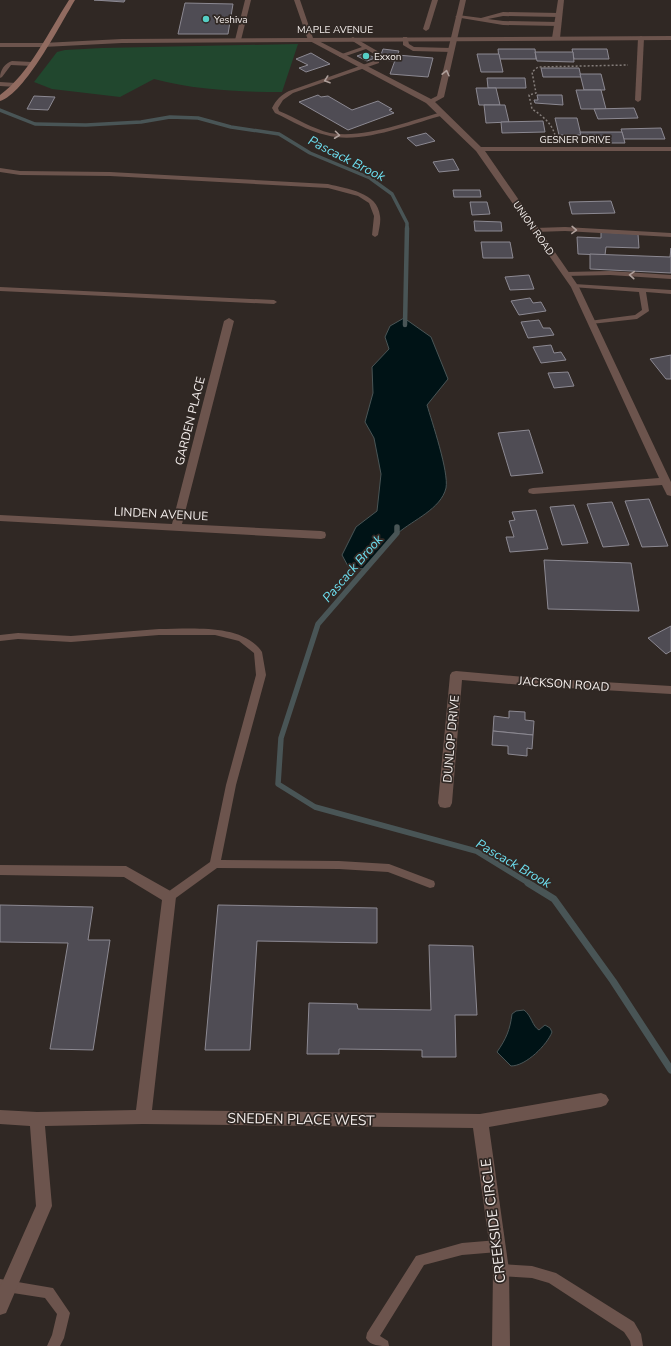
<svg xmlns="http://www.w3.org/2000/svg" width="671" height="1346" viewBox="0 0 671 1346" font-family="'Nunito Sans',sans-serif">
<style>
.green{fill:#21472e}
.water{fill:#001316;stroke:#495556}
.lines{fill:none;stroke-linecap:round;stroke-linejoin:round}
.stream-far3{stroke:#495556;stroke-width:3.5}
.stream-far2{stroke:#495556;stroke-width:4.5}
.stream-far1{stroke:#495556;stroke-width:5.5}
.stream{stroke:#495556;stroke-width:7}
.building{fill:#4f4c54;stroke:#8c8992}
.path{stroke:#847d7a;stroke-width:1.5;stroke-dasharray:2 2;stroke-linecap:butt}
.service{fill:#6c544d;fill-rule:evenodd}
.minor{fill:#6c544d;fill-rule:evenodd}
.tertiary{fill:#6c544d;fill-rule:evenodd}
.secondary{fill:#916b60;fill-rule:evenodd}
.oneway{stroke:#b0a19c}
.poi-dot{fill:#55cec5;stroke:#302824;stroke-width:1.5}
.labels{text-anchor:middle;stroke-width:3.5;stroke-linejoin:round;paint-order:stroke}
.far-poi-label{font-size:10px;fill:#f4eeec;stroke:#302824;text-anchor:start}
.far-street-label{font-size:10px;fill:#f4eeec;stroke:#302824}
.street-label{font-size:12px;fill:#f4eeec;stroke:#302824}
.water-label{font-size:13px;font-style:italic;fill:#6ddff0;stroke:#302824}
.near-street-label{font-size:14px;fill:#f4eeec;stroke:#302824}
</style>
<rect width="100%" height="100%" fill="#302824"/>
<path class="green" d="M298,44L282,92C240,92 195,90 154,79L120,97L52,89L34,82L57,52L65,50L102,48Z"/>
<g class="water">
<path d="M404,318L431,337L448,379L427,405C432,422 449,472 446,488C441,509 413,520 398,533C386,543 376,558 365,569L349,568L342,555L356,527L377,511L381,474L374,438L365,422L373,393L372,367L389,349L385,337L390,326Z"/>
<path d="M524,1010C532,1016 532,1026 539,1030L545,1025L550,1028L552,1032C547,1045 526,1066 511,1066L497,1052C506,1039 510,1030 512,1014L516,1011Z"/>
</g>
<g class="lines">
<path class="stream-far3" d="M0,110L35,124L86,125L141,122L170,117L198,118L231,127L279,134L310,153L370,178L392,194L407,223V229"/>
<path class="stream-far2" d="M405,325L407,228"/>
<path class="stream-far1" d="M397,527V533L318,624L281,738L278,784L315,807L476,851L530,884"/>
<path class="stream" d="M528,883L554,899L613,981L671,1070"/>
</g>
<g class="building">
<path d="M94,0H125L124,2Z"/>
<path d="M185,3L233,4L228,34H178Z"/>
<path d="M383,49L399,51L395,61L379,60Z"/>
<path d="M498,49H535L536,59H499Z"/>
<path d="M572,49H607L609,59H574Z"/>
<path d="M535,52H573L574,62L537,61Z"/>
<path d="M311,53L330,64L306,72L299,68L308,65L296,59Z"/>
<path d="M365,53L375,58L367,61L357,56Z"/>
<path d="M477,54H499L503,72H481Z"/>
<path d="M397,55L433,58L428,77L390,74Z"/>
<path d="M541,68H579L581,77H543Z"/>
<path d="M580,74H601L605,90H584Z"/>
<path d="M487,78H525L526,88H488Z"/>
<path d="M476,88H496L500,105H479Z"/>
<path d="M576,90H601L606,109H581Z"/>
<path d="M318,95L321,97L328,96L352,110L378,101L392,109L389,110L394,113L348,130L299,102Z"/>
<path d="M537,95H562L563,105L535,103L534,100H538Z"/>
<path d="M34,96L55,97L48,110L27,109Z"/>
<path d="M484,105H505L509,122L486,123Z"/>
<path d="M634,108L638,118L598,119L594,109Z"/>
<path d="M555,118H577L581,135H559Z"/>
<path d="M543,121L545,132L502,133L501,122Z"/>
<path d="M661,128L665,139H624L621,129Z"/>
<path d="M580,132H622L625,143H583Z"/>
<path d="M426,133L435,141L416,146L407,138Z"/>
<path d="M453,159L459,170L439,172L433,162Z"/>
<path d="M453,190H480L481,197H454Z"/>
<path d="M611,201L615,213L572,214L569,202Z"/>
<path d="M470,202H487L490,214L472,215Z"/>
<path d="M474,221L501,222L502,231H475Z"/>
<path d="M601,232L638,234L639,248L606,247L605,255L578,254L577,237L601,238Z"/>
<path d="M481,242H510L513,258H483Z"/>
<path d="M671,248V273L590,269V254L670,257Z"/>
<path d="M529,275L534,289L510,290L505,277Z"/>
<path d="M530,298L533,303L541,302L546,311L519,315L511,301Z"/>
<path d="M539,320L543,328H550L554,335L528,338L521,322Z"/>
<path d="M551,345L554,353L561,352L566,360L541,363L533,347Z"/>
<path d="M671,355V379H666L650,359Z"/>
<path d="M568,372L574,386L554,388L548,373Z"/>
<path d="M529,430L543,473L511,476L498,433Z"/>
<path d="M649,499L668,546L642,547L625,501Z"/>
<path d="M612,502L629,545L603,547L587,504Z"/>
<path d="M574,505L588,543L562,545L550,507Z"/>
<path d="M536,510L548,549L510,552L506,537H514L509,521L515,520L512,512Z"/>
<path d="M544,560L631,563L639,611L548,609Z"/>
<path d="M671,626V651L666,654L648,638Z"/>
<path d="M509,711L525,712V720L534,721L533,735L493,731L494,716L509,718Z"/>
<path d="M493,731L533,735L532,749L527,748V756L508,754V746L492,745Z"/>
<path d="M0,905L93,907L88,940H110L93,1050L50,1049L68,943L0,942Z"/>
<path d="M218,905L377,908V943L257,941L250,1050H205Z"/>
<path d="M429,945L473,946L477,1015H455L456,1057H422V1050L339,1049V1054H307L309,1003L357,1004L358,1009L431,1010Z"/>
</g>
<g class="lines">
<path class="path" d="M556,139C553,124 544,117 532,109L529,95L536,93L532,72L538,67L628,65"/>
<g class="service">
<path d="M245,0H251L241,40L238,42L235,40Z"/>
<path d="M432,0H438L429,29L426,31L423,29Z"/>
<path d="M503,12L559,13L562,15L559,17L503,16L488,19L503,21L558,22L561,24L558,26L503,25L455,17L458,15L481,18Z"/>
<path d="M641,36L644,38L641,100L638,102L635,100L638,38Z"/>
<path d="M353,37L379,52V63L293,93L283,100L278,108L279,111C296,118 313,129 330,133C365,139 409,121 442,112L444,113V115C410,124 361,145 326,135C308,131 292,121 275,113L272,108C276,100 281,95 289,91L374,61V54L366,49L343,57H339V55L362,47L351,40V38Z"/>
<path d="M403,37H407L409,44L414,47L451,48L454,50L451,52L413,51L403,45Z"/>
<path d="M12,61L32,62L35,64L32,66L11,65L2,77L0,78C0,70 5,63 12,61Z"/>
<path d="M0,82L16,83L19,85L16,87L0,86Z"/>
<path d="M0,168L20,171L110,172L328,184C347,189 378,192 380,216C381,222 379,229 378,235L375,237L372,235L374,216L369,203L358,196L328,188L110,176L20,175L0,172Z"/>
<path d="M565,227L671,233V237L565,231L535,232L532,230L535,228Z"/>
<path d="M610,271L671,275V279L610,275L566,276L563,274L566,272Z"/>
<path d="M574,284L671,290V294L646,292L649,311L637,319L591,324L589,323V321L635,315L642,310L639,292L572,287V285Z"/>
<path d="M0,287L274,300L277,302L274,304L0,291Z"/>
<path d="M159,629C190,629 243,623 262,652L266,675L236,785L221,860L339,861L389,864L434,881L435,884L434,887L430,888L388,872L339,869L217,868L173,900L169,901L165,900L164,897L165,894L210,862L226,785L256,675L254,653L239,641L215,635H159L71,642L18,639L0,641V635L18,633L71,636Z"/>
<path d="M498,1240L502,1242L504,1246L502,1250L498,1252L462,1255L424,1265L380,1336L388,1341L389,1346C380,1346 370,1346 366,1338L367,1333L416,1256L462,1243Z"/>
<path d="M501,1264L532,1266L556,1273L634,1322L641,1334L643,1346H631L630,1341L624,1332L549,1283L532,1278L501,1276L497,1274L495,1270L497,1266Z"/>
<path d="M0,1279L53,1288L70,1313L64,1338L60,1346H47L52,1335L57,1314L45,1298L0,1291Z"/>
</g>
<g class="minor">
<path d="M294,0H300L313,38L431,99L437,96L460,0H466L444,97L435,102L481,147H671V151H485L579,287L671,482V496L667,495L662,485L533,494L529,493L528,491L529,489L533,488L659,478L571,287L476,151L426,103L308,40Z"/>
<path d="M558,0H564L560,38L556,40L552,38Z"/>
<path d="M0,43H43L47,45L43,47H0Z"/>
<path d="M229,318L234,321L182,524L321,531L325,532L326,535L325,538L321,539L0,521V515L172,524L224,321Z"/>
<path d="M456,671L535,678L671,686V694L535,686L462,680L452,803L450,807L445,808L440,807L438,803L450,675L452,672Z"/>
<path d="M0,865L126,866L174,893L176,897L152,1110L480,1114L601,1093L606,1095L609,1100L606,1105L601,1107L489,1127L509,1270L510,1346H492L493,1270L473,1128L143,1124L45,1126L52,1206L6,1313L0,1315V1287L36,1206L30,1126L0,1124V1110L37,1112L136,1110L162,900L124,877L0,875Z"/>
</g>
<path class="tertiary" d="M671,36V40L122,43L43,47L39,45L43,43L122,39Z"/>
<path class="secondary" d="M69,0H75C61,23 25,94 0,101V95C29,74 49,31 69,0Z"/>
</g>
<defs><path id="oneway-chevron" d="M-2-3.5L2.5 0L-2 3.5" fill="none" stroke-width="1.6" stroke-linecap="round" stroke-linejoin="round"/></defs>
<g class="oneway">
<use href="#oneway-chevron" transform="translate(446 73) rotate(-77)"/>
<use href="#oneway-chevron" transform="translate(327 80) rotate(161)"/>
<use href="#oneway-chevron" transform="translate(337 135) rotate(7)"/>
<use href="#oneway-chevron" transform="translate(574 230) rotate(2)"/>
<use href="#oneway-chevron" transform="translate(632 275) rotate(-176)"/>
</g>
<g class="poi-dot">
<circle cx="206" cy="19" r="4"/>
<circle cx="366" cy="56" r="4"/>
</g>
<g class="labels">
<g class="far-poi-label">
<text x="214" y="23">Yeshiva</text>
<text x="374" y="60">Exxon</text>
</g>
<g class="far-street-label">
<text x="335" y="33">MAPLE AVENUE</text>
<text x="575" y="143">GESNER DRIVE</text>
<text transform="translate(534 228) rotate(55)" y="4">UNION ROAD</text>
</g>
<g class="street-label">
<text transform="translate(190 421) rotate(-76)" y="4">GARDEN PLACE</text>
<text transform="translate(161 514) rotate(3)" y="4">LINDEN AVENUE</text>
<text transform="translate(564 684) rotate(4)" y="4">JACKSON ROAD</text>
<text transform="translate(451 739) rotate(-85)" y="4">DUNLOP DRIVE</text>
</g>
<g class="water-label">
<text transform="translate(347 158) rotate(27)" y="5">Pascack Brook</text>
<text transform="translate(352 568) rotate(-49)" y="5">Pascack Brook</text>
<text transform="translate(514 863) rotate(30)" y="5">Pascack Brook</text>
</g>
<g class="near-street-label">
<text transform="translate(301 1119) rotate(1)" y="5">SNEDEN PLACE WEST</text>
<text transform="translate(493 1221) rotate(-97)" y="5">CREEKSIDE CIRCLE</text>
</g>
</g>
</svg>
